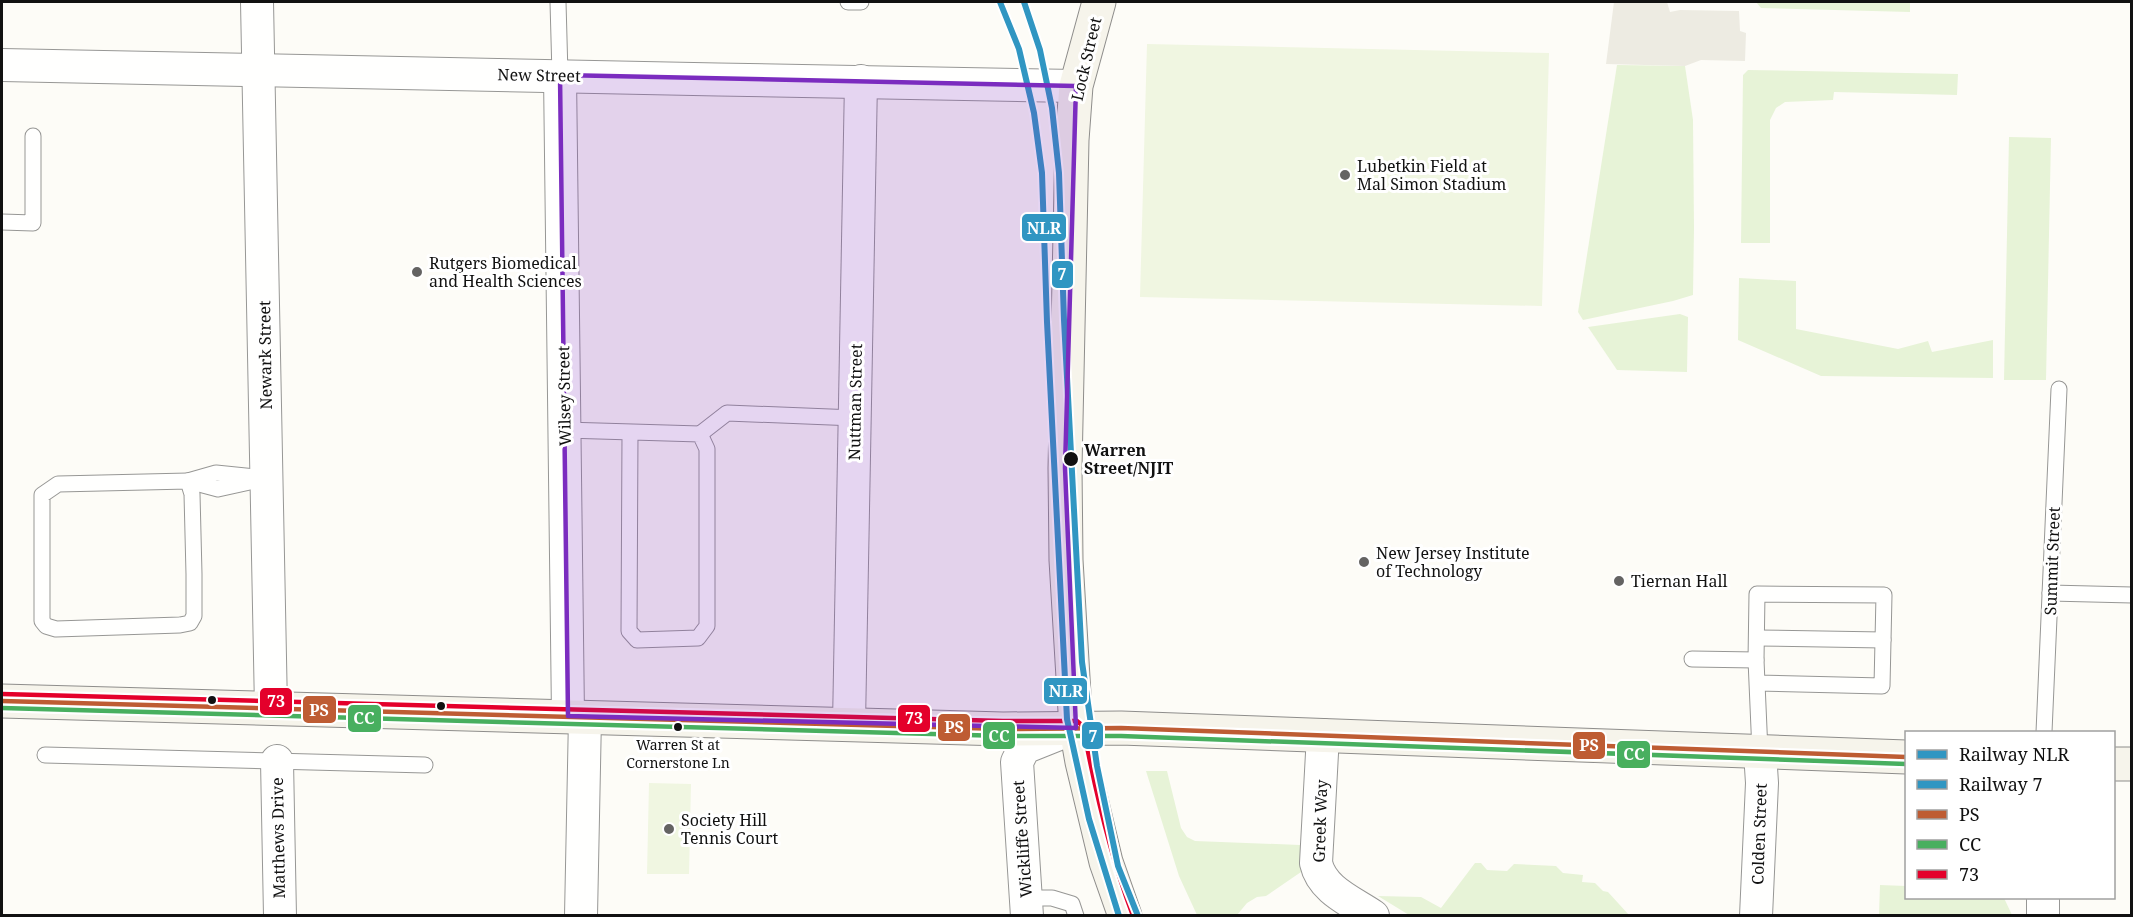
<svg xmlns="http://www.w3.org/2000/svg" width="2133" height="917" viewBox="0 0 2133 917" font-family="'Noto Serif',serif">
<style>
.green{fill:#e7f3d7}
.pitch{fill:#f0f6e1}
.plaza{fill:#edebe2}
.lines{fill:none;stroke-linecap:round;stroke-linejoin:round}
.service-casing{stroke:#979795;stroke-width:17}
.minor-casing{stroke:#979795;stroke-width:34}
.secondary-casing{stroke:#8e8d8b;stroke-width:35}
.service{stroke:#fffffe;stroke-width:15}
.minor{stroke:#fffffe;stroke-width:32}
.secondary{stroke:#f6f4eb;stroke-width:33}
.bus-1-casing{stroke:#fff;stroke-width:9}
.bus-2-casing{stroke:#fff;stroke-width:9}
.bus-3-casing{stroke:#fff;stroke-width:9}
.bus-1{stroke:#be5c33;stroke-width:4.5}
.bus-2{stroke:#48af5f;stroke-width:4.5}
.bus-3{stroke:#e4002b;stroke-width:4.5}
.rail-1-casing{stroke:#fff;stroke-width:10}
.rail-2-casing{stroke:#fff;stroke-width:10}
.rail-1{stroke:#3096c2;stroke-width:6}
.rail-2{stroke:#3096c2;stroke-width:6}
.marked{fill:#7b2cbf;fill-opacity:0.2;stroke:#7b2cbf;stroke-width:4.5;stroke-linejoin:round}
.poi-dot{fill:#646362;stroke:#fff;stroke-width:2}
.stop-dot{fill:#111;stroke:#fff;stroke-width:2}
.labels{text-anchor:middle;stroke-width:6;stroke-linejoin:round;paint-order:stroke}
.bus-label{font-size:14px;fill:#111;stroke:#fff}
.street-label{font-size:16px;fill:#111;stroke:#fff}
.poi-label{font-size:16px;fill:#111;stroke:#fff;text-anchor:start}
.stop-label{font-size:16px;font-weight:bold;fill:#111;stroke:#fff;text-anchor:start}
.line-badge{stroke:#fff;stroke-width:2}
.badge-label{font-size:16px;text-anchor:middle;font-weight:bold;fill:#fff}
</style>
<rect width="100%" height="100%" fill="#fdfcf7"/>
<g class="green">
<path d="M1756,2H1910V12L1761,8Z"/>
<path d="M1617,65L1685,66L1693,120L1694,228L1693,295L1673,301L1583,320L1578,312Z"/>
<path d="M1748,70L1958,74L1957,95L1834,92L1833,100L1785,102L1776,108L1770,120V243H1741L1743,75Z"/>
<path d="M2009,137L2051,138L2046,380H2004Z"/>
<path d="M1739,278L1796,281V329L1898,349L1928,341L1932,352L1993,340V378L1821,376L1738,340Z"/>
<path d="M1680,314L1688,317L1687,372L1617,370L1588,327Z"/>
<path d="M1146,771H1167L1181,828L1187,837L1195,841L1300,845L1301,872L1266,896L1257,897L1247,903L1237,915H1197L1179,876Z"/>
<path d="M1475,863H1481L1487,870L1507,871L1514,864L1556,866L1563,873L1583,875L1582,882L1595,883L1603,891L1608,892L1629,915H1409L1378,896L1421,897L1441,908Z"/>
<path d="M1880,885L1906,886V898H2004L2012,915H1879Z"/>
</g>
<g class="pitch">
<path d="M1147,44L1549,53L1542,306L1140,297Z"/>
<path d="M649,783L691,784L689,874H647Z"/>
</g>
<path class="plaza" d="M1614,2H1667L1670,12L1680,10L1739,11L1740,31L1746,33L1745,61L1701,60L1685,66L1606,64Z"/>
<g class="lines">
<g class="service-casing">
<g id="service">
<path d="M558,2L560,75"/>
<path d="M848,2H861"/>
<path d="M2,222L33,223V136"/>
<path d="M565,430L700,434L707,449V626L698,638L637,640L629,631L630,434"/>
<path d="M700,434L727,413L855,418"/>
<path d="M188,481L192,494L194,574V616L190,623L180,625L56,629L46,626L42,621V495L58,484L188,481L218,489L268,478"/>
<path d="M188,481L216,473L256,477"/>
<path d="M2050,593L2132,595"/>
<path d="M1757,638L1883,640"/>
<path d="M1692,659L1756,660"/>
<path d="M1757,683L1882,686L1884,595L1757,594L1756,660L1760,752"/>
<path d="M2044,732L2059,389"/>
<path d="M45,755L425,765"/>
<path d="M1026,898H1052L1072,904L1076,916"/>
</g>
</g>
<g class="minor-casing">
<g id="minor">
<path d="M257,2L271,708"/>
<path d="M2,65C360,74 718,79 1076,86"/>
<path d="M560,75L568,716"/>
<path d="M849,724L861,81"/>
<path d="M1323,735L1316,863C1322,890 1351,901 1373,916"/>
<path d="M277,761L280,916"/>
<path d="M581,916L585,717"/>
<path d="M1027,916L1017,762L1024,748L1069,730"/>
<path d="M1756,916L1762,783L1760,752"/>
<path d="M2043,916V898"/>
</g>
</g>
<g class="secondary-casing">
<g id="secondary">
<path d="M1099,2L1076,86L1072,140L1065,468L1066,560L1076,728L1082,762L1106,862L1125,916"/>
<path d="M2,701L1003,729L1121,728L1906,757"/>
<path d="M2114,764H2132"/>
</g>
</g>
<use href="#service" class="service"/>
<use href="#minor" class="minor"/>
<use href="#secondary" class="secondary"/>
<g class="bus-1-casing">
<path id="bus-1" d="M2,701L1003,729L1121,728L1906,757"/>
</g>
<g class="bus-2-casing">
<path id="bus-2" d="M2,708L1003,736H1121L1906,764"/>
</g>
<g class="bus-3-casing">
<path id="bus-3" d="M2,694L1003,721H1077L1083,726C1095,790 1109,852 1132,913"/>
</g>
<use href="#bus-1" class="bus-1"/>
<use href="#bus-2" class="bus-2"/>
<use href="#bus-3" class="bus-3"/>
<g class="rail-1-casing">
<path id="rail-1" d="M1000,2L1019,49L1034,113L1042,173L1047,322L1067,719L1089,819L1119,916"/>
</g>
<g class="rail-2-casing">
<path id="rail-2" d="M1024,2L1040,50L1052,108L1059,173L1064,320L1082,662L1097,766L1118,866L1138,916"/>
</g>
<use href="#rail-1" class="rail-1"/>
<use href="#rail-2" class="rail-2"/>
</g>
<path class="marked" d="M560,75L1076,86L1065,468L1076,728L568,716Z"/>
<g class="poi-dot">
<circle cx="1345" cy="175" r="6"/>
<circle cx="417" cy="272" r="6"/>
<circle cx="1364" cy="562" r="6"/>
<circle cx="1619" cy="581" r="6"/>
<circle cx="669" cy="829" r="6"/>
</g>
<g class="stop-dot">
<circle cx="1071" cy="459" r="8"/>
<circle cx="212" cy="700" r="5"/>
<circle cx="441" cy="706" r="5"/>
<circle cx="678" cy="727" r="5"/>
</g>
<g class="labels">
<g class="bus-label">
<text x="678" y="750">Warren St at<tspan x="678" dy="18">Cornerstone Ln</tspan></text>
</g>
<g class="street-label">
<text transform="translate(1086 59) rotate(-77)" y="6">Lock Street</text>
<text transform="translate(539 75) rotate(1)" y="6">New Street</text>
<text transform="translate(265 355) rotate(-91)" y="6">Newark Street</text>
<text transform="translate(564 396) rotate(-91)" y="6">Wilsey Street</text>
<text transform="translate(855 402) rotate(-89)" y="6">Nuttman Street</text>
<text transform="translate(2052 561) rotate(-88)" y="6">Summit Street</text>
<text transform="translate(1320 821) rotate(-88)" y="6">Greek Way</text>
<text transform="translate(1759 834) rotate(-88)" y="6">Colden Street</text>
<text transform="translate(278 838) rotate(-91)" y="6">Matthews Drive</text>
<text transform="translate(1022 839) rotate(-94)" y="6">Wickliffe Street</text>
</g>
<g class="poi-label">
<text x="1357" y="172">Lubetkin Field at<tspan x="1357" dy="18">Mal Simon Stadium</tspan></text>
<text x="429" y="269">Rutgers Biomedical<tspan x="429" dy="18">and Health Sciences</tspan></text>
<text x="1376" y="559">New Jersey Institute<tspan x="1376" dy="18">of Technology</tspan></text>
<text x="1631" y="587">Tiernan Hall</text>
<text x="681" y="826">Society Hill<tspan x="681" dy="18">Tennis Court</tspan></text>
</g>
<g class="stop-label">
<text x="1084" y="456">Warren<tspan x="1084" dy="18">Street/NJIT</tspan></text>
</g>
</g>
<g class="line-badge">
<rect x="1021" y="213" width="46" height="29" rx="6" fill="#3096c2"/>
<rect x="1051" y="260" width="23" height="29" rx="6" fill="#3096c2"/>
<rect x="1043" y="677" width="45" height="28" rx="6" fill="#3096c2"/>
<rect x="259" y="687" width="34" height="29" rx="6" fill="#e4002b"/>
<rect x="302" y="695" width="35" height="29" rx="6" fill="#be5c33"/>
<rect x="347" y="704" width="35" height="29" rx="6" fill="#48af5f"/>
<rect x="897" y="704" width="34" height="29" rx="6" fill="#e4002b"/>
<rect x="937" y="713" width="34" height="29" rx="6" fill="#be5c33"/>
<rect x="1081" y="721" width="23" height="29" rx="6" fill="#3096c2"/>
<rect x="982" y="721" width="34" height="29" rx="6" fill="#48af5f"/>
<rect x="1572" y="731" width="34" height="29" rx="6" fill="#be5c33"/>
<rect x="1616" y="740" width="35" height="29" rx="6" fill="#48af5f"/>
</g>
<g class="badge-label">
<text x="1044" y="234">NLR</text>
<text x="1062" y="280">7</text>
<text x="1066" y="697">NLR</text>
<text x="276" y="707">73</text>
<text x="319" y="716">PS</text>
<text x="364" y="724">CC</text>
<text x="914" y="724">73</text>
<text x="954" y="733">PS</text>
<text x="1093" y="742">7</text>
<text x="999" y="742">CC</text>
<text x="1589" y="751">PS</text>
<text x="1634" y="760">CC</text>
</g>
<rect width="2133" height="917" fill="none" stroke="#111111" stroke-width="6"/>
<rect x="1905" y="731" width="210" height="168" fill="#ffffff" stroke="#a0a0a0" stroke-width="1.5"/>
<rect x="1917" y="750" width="30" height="9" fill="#3096c2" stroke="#a0a0a0" stroke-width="1.5"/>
<text x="1959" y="761" font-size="18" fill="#111111">Railway NLR</text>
<rect x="1917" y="780" width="30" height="9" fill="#3096c2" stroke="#a0a0a0" stroke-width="1.5"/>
<text x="1959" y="791" font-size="18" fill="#111111">Railway 7</text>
<rect x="1917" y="810" width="30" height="9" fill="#be5c33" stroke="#a0a0a0" stroke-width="1.5"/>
<text x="1959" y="821" font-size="18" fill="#111111">PS</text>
<rect x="1917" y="840" width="30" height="9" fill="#48af5f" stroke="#a0a0a0" stroke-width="1.5"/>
<text x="1959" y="851" font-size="18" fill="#111111">CC</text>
<rect x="1917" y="870" width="30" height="9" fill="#e4002b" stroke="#a0a0a0" stroke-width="1.5"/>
<text x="1959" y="881" font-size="18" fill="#111111">73</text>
</svg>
